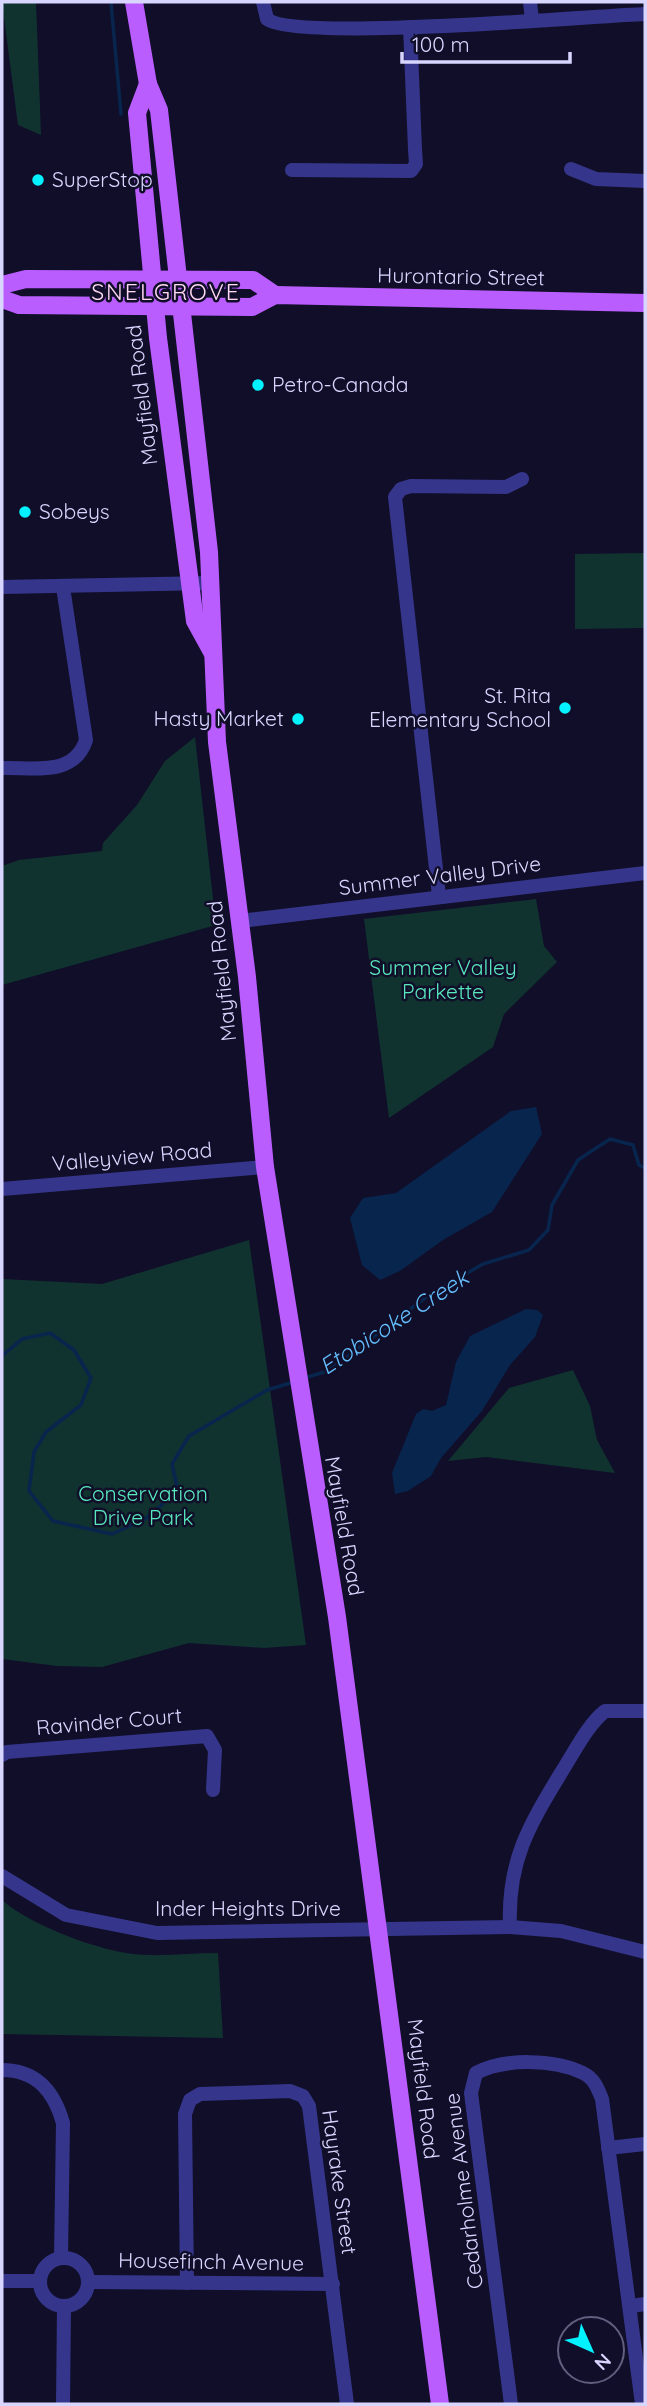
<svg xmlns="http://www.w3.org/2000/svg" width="647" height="2406" viewBox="0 0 647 2406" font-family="Quicksand,sans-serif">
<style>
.green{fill:#103330}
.water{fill:#08254e}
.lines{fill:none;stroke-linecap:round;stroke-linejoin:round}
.stream{stroke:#08254e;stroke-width:3.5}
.minor{stroke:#35368b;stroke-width:14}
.major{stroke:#ba5dff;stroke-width:18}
.poi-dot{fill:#02f3ff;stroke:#110e29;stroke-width:2.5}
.labels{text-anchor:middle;stroke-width:5;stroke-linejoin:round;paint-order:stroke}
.poi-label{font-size:21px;fill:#d8d6ff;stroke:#110e29;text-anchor:start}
.street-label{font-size:21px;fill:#d8d6ff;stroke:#110e29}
.park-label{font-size:21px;fill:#58e9bd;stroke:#110e29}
.neighbourhood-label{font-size:23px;letter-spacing:2px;fill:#ffd8f3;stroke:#110e29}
.water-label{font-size:23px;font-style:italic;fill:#64bfff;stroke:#110e29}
</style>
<rect width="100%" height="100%" fill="#110e29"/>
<g class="green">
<path d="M2,2H36L41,135L18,125Z"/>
<path d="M645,553V628L575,629V554Z"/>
<path d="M195,737L216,925L2,985V866L19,860L102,851L103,843L137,805L165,761Z"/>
<path d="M536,899L544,946L557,962L504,1014L493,1047L389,1118L364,919Z"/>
<path d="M249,1240L306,1645L264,1648L189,1643L102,1667L57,1666L2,1659V1279L102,1284Z"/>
<path d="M573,1370L590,1406L597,1440L615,1473L486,1457L448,1461L509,1388Z"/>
<path d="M2,1900C29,1924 90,1947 126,1953C155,1958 188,1953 218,1953L223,2038L2,2034Z"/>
</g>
<g class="water">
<path d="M536,1107L542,1134L492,1212L443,1240L400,1271L380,1280L362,1265L350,1218L363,1198L396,1193L511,1111Z"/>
<path d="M526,1309L537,1310L543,1315L535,1337L510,1365L482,1411L441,1458L431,1476L408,1491L395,1494L392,1473L416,1414L423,1409L432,1411L446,1405L456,1362L470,1336Z"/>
</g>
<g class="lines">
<g class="stream">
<path d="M111,2L121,114"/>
<path d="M2,1356L22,1339L50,1333L74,1350L91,1378L81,1405L46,1432L34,1452L29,1491L53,1521L112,1534L145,1519L178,1491L172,1464L189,1436L267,1390L294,1382"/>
<path d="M304,1378L328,1371L429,1295L483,1264L529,1250L548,1230L552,1205L578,1160L610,1139L633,1145L639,1165L645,1168"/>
</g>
<g class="minor">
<path d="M263,2L267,19C294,42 591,16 645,14"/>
<path d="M530,2L532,20"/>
<path d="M571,169L596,179L645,181"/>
<path d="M292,170L411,171L416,164L415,149L410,27"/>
<path d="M2,587L210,583"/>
<path d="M2,768C34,767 74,777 86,740L63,587"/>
<path d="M439,896L395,497L401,489L411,486L506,487L522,479"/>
<path d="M240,921L645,873"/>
<path d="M2,1189L265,1167"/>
<path d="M2,1755L7,1752L207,1736L215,1750L213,1790"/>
<path d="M2,1876L66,1915L157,1933L510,1927L561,1931L645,1952"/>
<path d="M510,1927C507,1857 532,1821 567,1763C578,1745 589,1724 605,1711H645"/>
<path d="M2,2070C36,2070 54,2091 63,2123L61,2258"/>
<path d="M608,2148L645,2144"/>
<circle cx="64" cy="2282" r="24"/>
<path d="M2,2281H40"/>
<path d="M89,2282L333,2284"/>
<path d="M187,2283L185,2114L190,2100L200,2094L290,2091L303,2096L309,2106L347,2404"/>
<path d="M631,2306L645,2304"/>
<path d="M63,2404L64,2307"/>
<path d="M511,2404L471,2093L476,2073C504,2058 554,2059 583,2073C594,2078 598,2089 602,2099L642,2404"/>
</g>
<g class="major">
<path d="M134,2L148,84L159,110L209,552L217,742L247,977L265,1167L337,1617L440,2404"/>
<path d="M148,84L137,113L158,338L195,621L212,652"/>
<path d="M2,285L26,279L253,280L275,295"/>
<path d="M2,299L19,305L252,307L275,295L645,303"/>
</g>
</g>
<g class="poi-dot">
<circle cx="38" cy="180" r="7"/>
<circle cx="258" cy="385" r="7"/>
<circle cx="25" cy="512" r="7"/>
<circle cx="565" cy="708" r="7"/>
<circle cx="298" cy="719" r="7"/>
</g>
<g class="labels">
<g class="poi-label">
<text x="52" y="187">SuperStop</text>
<text x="272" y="392">Petro-Canada</text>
<text x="39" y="519">Sobeys</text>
<text x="551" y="703" text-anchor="end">St. Rita<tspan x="551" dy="24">Elementary School</tspan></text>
<text x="284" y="726" text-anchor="end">Hasty Market</text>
</g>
<g class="street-label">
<text transform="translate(461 277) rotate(1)" y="7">Hurontario Street</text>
<text transform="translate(142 395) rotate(-97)" y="7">Mayfield Road</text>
<text transform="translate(440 876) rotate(-7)" y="7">Summer Valley Drive</text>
<text transform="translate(222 971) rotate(-96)" y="7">Mayfield Road</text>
<text transform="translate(132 1157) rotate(-5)" y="7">Valleyview Road</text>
<text transform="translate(344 1526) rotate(80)" y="7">Mayfield Road</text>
<text transform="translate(109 1722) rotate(-5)" y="7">Ravinder Court</text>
<text x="248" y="1916">Inder Heights Drive</text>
<text transform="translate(423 2089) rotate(83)" y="7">Mayfield Road</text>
<text transform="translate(339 2182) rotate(82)" y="7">Hayrake Street</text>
<text transform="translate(464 2191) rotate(-97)" y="7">Cedarholme Avenue</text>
<text transform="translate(211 2262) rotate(1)" y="7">Housefinch Avenue</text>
</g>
<g class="park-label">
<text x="443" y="975">Summer Valley<tspan x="443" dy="24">Parkette</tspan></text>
<text x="143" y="1501">Conservation<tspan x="143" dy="24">Drive Park</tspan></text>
</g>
<g class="neighbourhood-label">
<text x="166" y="300">SNELGROVE</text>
</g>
<g class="water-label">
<text transform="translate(394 1322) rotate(-33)" y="8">Etobicoke Creek</text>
</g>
</g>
<rect width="647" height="2406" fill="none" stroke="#d8d6ff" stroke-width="7"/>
<g transform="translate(591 2350) rotate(135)"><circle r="33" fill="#110e29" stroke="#615e7f" stroke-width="2"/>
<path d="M0-5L12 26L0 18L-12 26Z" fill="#02f3ff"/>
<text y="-10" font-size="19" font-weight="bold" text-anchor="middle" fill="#d8d6ff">N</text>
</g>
<path d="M402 52v10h168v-10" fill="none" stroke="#d8d6ff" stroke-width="3.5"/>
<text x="412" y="52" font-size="21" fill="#d8d6ff" stroke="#110e29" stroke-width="5" paint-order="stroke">100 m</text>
</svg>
